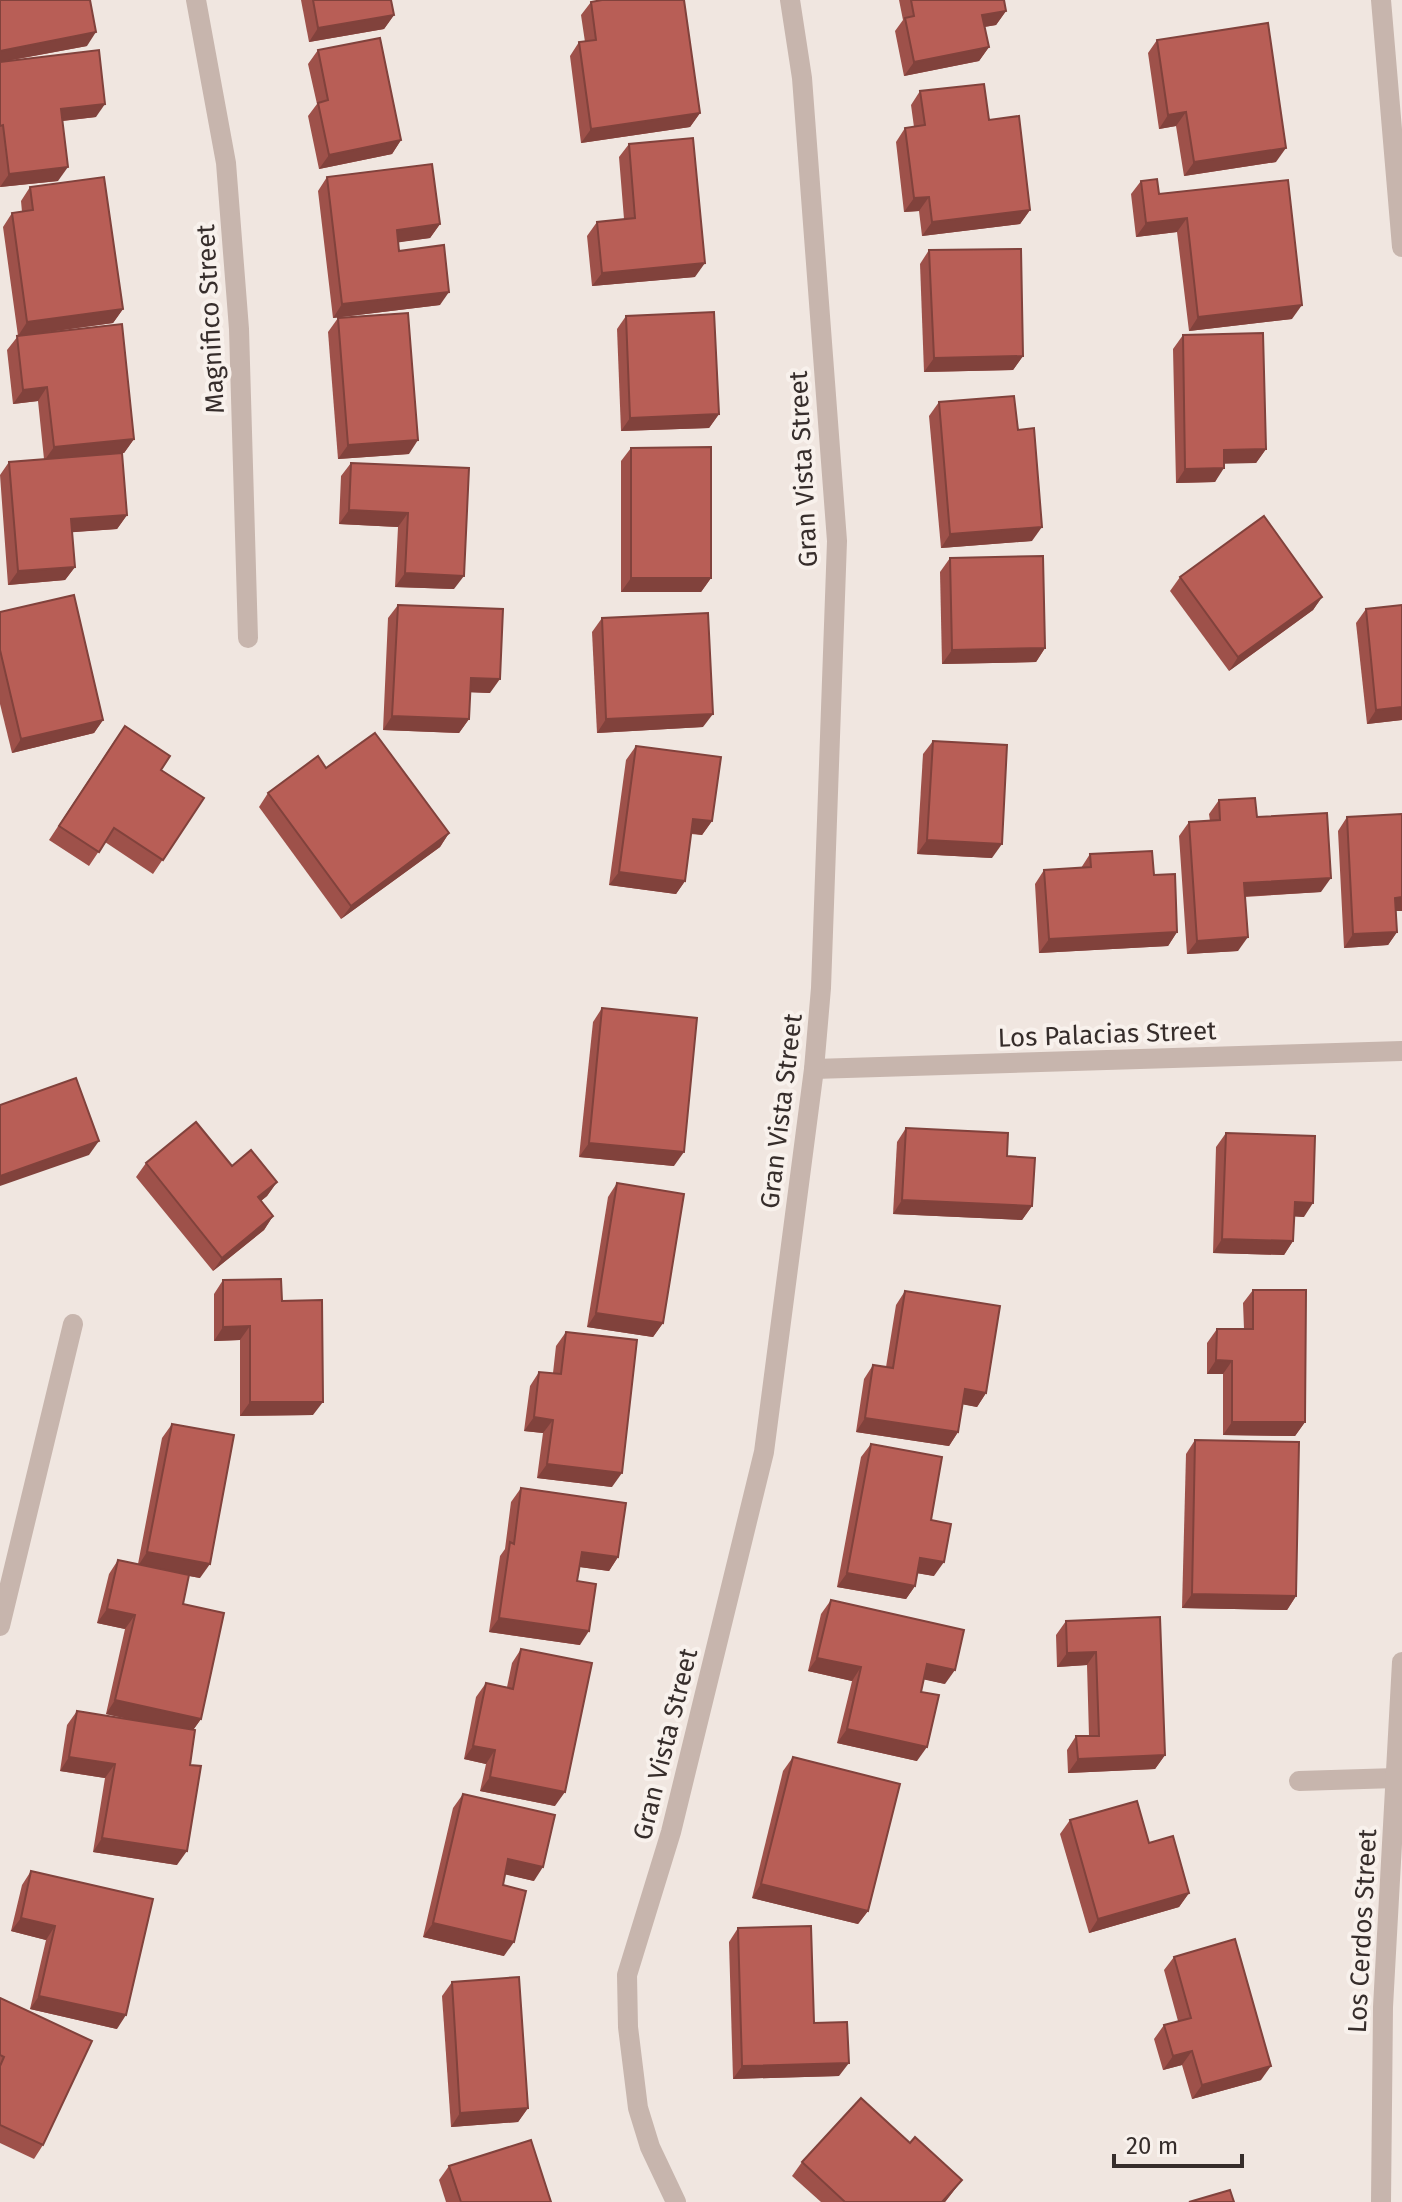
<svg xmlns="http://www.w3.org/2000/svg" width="1402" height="2202" viewBox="0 0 1402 2202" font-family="'Fira Sans',sans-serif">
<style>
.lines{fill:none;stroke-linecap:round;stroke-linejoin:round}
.minor{stroke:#c7b5ad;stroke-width:20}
.wall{fill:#9e514a}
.shaded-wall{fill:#81423c}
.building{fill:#b85e56;stroke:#81423c;stroke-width:2}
.labels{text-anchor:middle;stroke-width:8;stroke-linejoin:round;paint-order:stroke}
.street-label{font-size:26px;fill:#362d2b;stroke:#f8f1ec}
</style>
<rect width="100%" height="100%" fill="#f0e6e0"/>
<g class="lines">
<g class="minor">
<path d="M196,0L226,163L239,329L248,638"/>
<path d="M1381,0L1402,247"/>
<path d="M814,1069L1402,1051"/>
<path d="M0,1626L73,1324"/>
<path d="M1299,1781L1396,1778"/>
<path d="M676,2202L650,2147L638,2108L628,2027L627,1975L671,1832L764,1452L814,1069L821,988L837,541L802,78L790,0"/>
<path d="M1381,2202L1383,2007L1402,1662"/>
</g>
</g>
<g class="wall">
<path d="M0,0L87,46L2,62L96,117L63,121L58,181L0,187Z"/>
<path d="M301,0H391L394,15L384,29L309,42Z"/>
<path d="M899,0H1004L1006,11L996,25L984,27L989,47L979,61L904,76L895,31L903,20Z"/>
<path d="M591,2L700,113L690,127L581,143L570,56L579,42H585L581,15Z"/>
<path d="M1157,40L1276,162L1184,176L1176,126L1159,129L1148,53Z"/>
<path d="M318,50L401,140L392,154L319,169L308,116L317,104L308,64Z"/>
<path d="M920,91L989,120L1030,210L1020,224L922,236L919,211L904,212L896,142L905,128L914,127L911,105Z"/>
<path d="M629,144L695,277L592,286L587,236L597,222L624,219L619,157Z"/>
<path d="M327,177L440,224L430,238L398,242L399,251L440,305L333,318L318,191Z"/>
<path d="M1288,180L1292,319L1189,331L1177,232L1136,237L1131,194L1141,181L1159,194Z"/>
<path d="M30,187L123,309L113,323L28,335L134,439L124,453H122L127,515L117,529L72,532L75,567L65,580L8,585L0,475L9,462L44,459L38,401L13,404L7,350L18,336L3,227L12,213L22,212L21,201Z"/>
<path d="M929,250L1023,356L1013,370L924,372L920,264Z"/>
<path d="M626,316L719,414L709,428L621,431L617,329Z"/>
<path d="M338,318L409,454L338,459L328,332Z"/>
<path d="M1183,335L1266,449L1256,463H1224L1215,482L1176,483L1173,349Z"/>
<path d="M939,402L1018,430L1032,541L941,548L929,416Z"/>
<path d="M631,448L711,578L701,592H621V461Z"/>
<path d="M351,463L469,468L454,589L395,587L398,527L339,524L341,476Z"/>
<path d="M950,558L1045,648L1036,662L942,664L940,572Z"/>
<path d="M1180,577L1322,597L1313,610L1229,671L1170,591Z"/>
<path d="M398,605L490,693L470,692L469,719L459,733L383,730L388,618Z"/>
<path d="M1402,605V720L1367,724L1356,623L1366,609Z"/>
<path d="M0,612L103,720L94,733L12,753L0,704Z"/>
<path d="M602,618L703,727L597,733L592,632Z"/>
<path d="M115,740L204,798L153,874L105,842L89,866L49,840Z"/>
<path d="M933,741L992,858L917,854L923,754Z"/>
<path d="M636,746L712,821L702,835L691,834L685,881L676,894L609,885L626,760Z"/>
<path d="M326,768L449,833L440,847L341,919L259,807L268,793Z"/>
<path d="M1219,800L1257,817L1321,892L1245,897L1238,951L1187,954L1179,836L1189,822L1210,821L1209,814Z"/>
<path d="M1402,814V911H1396L1397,932L1388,945L1344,948L1338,831L1347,817Z"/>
<path d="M1090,854L1154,875L1177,932L1168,946L1039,953L1035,884L1044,870L1081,868Z"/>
<path d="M602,1008L674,1166L579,1157L593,1022Z"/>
<path d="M906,1128L1007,1156L1032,1206L1022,1220L893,1214L897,1142Z"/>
<path d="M1226,1133L1304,1217L1294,1216L1293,1241L1284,1255L1213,1253L1216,1147Z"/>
<path d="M146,1163L232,1166L277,1182L267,1196L261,1201L273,1216L264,1230L213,1271L136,1177Z"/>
<path d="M617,1183L663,1323L653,1337L587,1327L608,1197Z"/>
<path d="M223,1280L313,1415L240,1416V1340L214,1341V1294Z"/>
<path d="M1253,1290L1305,1422L1295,1436L1223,1435V1374H1207V1343L1217,1329H1244L1243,1303Z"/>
<path d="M905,1291L986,1393L977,1407L963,1404L958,1432L949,1446L856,1432L864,1379L873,1365L886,1367L896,1305Z"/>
<path d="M566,1332L612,1487L537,1478L543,1433L524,1431L530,1386L539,1372L553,1373L556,1346Z"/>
<path d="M172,1424L200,1578L189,1576L183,1604L201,1719L193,1730L177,1865L93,1852L105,1778L60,1771L67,1725L77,1711L137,1721L106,1714L125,1629L97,1623L109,1574L118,1560L138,1564L162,1438Z"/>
<path d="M1195,1440L1296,1596L1287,1610L1182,1608L1186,1454Z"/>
<path d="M871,1444L931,1520L934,1576L917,1573L915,1586L906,1599L837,1587L861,1457Z"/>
<path d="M521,1488L618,1557L609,1571L580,1567L577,1581L580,1645L489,1632L500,1556L505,1549L511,1502Z"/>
<path d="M831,1600L945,1684L924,1679L921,1692L917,1761L837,1743L852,1681L808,1671L821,1614Z"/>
<path d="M1160,1617L1165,1755L1155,1769L1068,1773L1067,1750L1076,1736H1089L1087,1665L1057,1667L1056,1635L1066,1621Z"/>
<path d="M521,1649L555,1806L480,1791L486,1764L464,1759L476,1697L486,1683L507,1687L512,1663Z"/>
<path d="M793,1757L868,1911L858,1924L752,1898L783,1771Z"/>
<path d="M463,1794L534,1881L505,1874L503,1885L504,1956L423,1937L453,1808Z"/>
<path d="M1070,1820L1149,1843L1189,1893L1179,1907L1089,1933L1060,1834Z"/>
<path d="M31,1871L117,2029L30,2009L46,1940L11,1931L22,1885Z"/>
<path d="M738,1928L814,2023L839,2076L733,2079L729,1942Z"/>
<path d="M1174,1957L1261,2080L1192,2099L1182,2065L1163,2070L1154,2039L1164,2025L1178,2021L1164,1970Z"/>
<path d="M452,1982L528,2108L518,2122L451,2127L442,1996Z"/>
<path d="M0,1998L43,2145L34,2159L0,2143Z"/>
<path d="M910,2143L962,2180L945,2202H821L792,2176L802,2162Z"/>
<path d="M449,2166L551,2202H446L439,2180Z"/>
</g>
<g class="shaded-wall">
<path d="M1006,11L996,25L972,29L982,15Z"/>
<path d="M394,15L384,29L309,42L318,28Z"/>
<path d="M96,32L87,46L0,62V51Z"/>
<path d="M989,47L979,61L904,76L914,62Z"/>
<path d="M105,104L96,117L52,122L61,109Z"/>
<path d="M1186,112L1176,126L1159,129L1168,115Z"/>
<path d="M700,113L690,127L581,143L591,129Z"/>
<path d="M401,140L392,154L319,169L329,155Z"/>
<path d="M1286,148L1276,162L1184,176L1194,162Z"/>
<path d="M68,167L58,181L0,187L9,174Z"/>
<path d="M929,197L919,211L904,212L914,198Z"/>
<path d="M1030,210L1020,224L922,236L932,222Z"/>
<path d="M1187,218L1177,232L1136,237L1146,223Z"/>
<path d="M440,224L430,238L387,244L397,230Z"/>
<path d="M705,263L695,277L592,286L602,273Z"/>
<path d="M449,292L440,305L333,318L342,304Z"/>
<path d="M1302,305L1292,319L1189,331L1198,317Z"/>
<path d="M123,309L113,323L18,336L27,322Z"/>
<path d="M1023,356L1013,370L924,372L934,358Z"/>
<path d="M47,387L38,401L13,404L23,390Z"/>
<path d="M719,414L709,428L621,431L630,418Z"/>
<path d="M134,439L124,453L44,461L54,447Z"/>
<path d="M418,440L409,454L338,459L348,445Z"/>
<path d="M1266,449L1256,463L1215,464L1224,450Z"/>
<path d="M1224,468L1215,482L1176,483L1185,469Z"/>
<path d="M349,510L408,513L398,527L339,524Z"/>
<path d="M127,515L117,529L62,533L71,519Z"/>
<path d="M1042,527L1032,541L941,548L950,534Z"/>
<path d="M75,567L65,580L8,585L18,571Z"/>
<path d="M405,573L464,576L454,589L395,587Z"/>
<path d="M631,578H711L701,592H621Z"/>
<path d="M1322,597L1313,610L1229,671L1238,657Z"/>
<path d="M1045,648L1036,662L942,664L952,650Z"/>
<path d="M471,678L500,679L490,693L462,692Z"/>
<path d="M1402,707V720L1367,724L1376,710Z"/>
<path d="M713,714L703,727L597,733L606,719Z"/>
<path d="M392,716L469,719L459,733L383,730Z"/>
<path d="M103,720L94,733L12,753L21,739Z"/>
<path d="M693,819L712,821L702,835L684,832Z"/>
<path d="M449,833L440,847L341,919L351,906Z"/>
<path d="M927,840L1002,844L992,858L917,854Z"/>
<path d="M619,872L685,881L676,894L609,885Z"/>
<path d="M1331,878L1321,892L1234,897L1244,883Z"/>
<path d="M1402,897V911H1386L1395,898Z"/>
<path d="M1177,932L1168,946L1039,953L1049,939Z"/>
<path d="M1397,932L1388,945L1344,948L1353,934Z"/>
<path d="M1248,937L1238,951L1187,954L1197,941Z"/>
<path d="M99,1141L89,1155L0,1186V1176Z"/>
<path d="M589,1143L684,1152L674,1166L579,1157Z"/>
<path d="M277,1182L267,1196L248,1211L258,1197Z"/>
<path d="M902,1200L1032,1206L1022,1220L893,1214Z"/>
<path d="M1295,1202L1313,1203L1304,1217L1285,1216Z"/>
<path d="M273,1216L264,1230L213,1271L222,1258Z"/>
<path d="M1222,1239L1293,1241L1284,1255L1213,1253Z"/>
<path d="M596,1313L663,1323L653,1337L587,1327Z"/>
<path d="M250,1326L240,1340L214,1341L223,1327Z"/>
<path d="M1216,1360L1232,1361L1223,1374H1207Z"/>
<path d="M965,1389L986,1393L977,1407L955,1403Z"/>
<path d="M250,1402H323L313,1415L240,1416Z"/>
<path d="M534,1417L553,1420L543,1433L524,1431Z"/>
<path d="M865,1418L958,1432L949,1446L856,1432Z"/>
<path d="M1232,1422H1305L1295,1436L1223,1435Z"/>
<path d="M547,1464L622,1473L612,1487L537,1478Z"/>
<path d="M147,1552L210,1564L200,1578L138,1566Z"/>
<path d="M582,1552L618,1557L609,1571L572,1566Z"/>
<path d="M920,1558L944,1562L934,1576L910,1572Z"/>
<path d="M847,1573L915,1586L906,1599L837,1587Z"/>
<path d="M1192,1594L1296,1596L1287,1610L1182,1608Z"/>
<path d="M107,1609L135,1615L125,1629L97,1623Z"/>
<path d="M499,1618L589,1631L580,1645L489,1632Z"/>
<path d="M1096,1652L1087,1665L1057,1667L1067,1653Z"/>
<path d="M817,1658L861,1667L852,1681L808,1671Z"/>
<path d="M927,1664L955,1670L945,1684L917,1678Z"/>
<path d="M115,1700L201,1719L191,1733L106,1714Z"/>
<path d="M847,1729L927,1747L917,1761L837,1743Z"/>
<path d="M473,1746L495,1750L486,1764L464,1759Z"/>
<path d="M1165,1755L1155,1769L1068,1773L1078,1759Z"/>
<path d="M69,1757L115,1764L105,1778L60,1771Z"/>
<path d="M490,1777L565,1792L555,1806L480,1791Z"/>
<path d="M102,1838L187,1851L177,1865L93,1852Z"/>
<path d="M508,1859L543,1867L534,1881L499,1873Z"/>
<path d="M761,1884L868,1911L858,1924L752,1898Z"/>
<path d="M1189,1893L1179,1907L1089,1933L1098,1919Z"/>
<path d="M21,1918L55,1926L46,1940L11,1931Z"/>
<path d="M433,1923L514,1942L504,1956L423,1937Z"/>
<path d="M39,1996L126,2015L117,2029L30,2009Z"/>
<path d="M1192,2051L1182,2065L1163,2070L1173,2056Z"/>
<path d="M849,2063L839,2076L733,2079L742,2066Z"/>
<path d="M1271,2066L1261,2080L1192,2099L1202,2085Z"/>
<path d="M528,2108L518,2122L451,2127L460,2113Z"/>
<path d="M962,2180L945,2202H942Z"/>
</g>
<g class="building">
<path d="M0,0H90L96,32L0,51Z"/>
<path d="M313,0H391L394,15L318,28Z"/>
<path d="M602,0H684L700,113L591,129L579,42L596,40L591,2Z"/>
<path d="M911,0H1004L1006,11L982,15L989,47L914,62L905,18L914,16Z"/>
<path d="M1268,23L1286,148L1194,162L1186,112L1168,115L1157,40Z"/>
<path d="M380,38L401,140L329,155L318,103L328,100L318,50Z"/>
<path d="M99,50L105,104L61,109L68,167L9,174L3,125L0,126V62Z"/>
<path d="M984,84L989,120L1019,116L1030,210L932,222L929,197L914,198L905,128L925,125L920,91Z"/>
<path d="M693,138L705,263L602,273L597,222L635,218L629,144Z"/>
<path d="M432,164L440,224L397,230L399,251L444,245L449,292L342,304L327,177Z"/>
<path d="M104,177L123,309L27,322L12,213L33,210L30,187Z"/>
<path d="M1157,179L1159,194L1288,180L1302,305L1198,317L1187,218L1146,223L1141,181Z"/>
<path d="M1021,249L1023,356L934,358L929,250Z"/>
<path d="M714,312L719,414L630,418L626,316Z"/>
<path d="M408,313L418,440L348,445L338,318Z"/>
<path d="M122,324L134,439L54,447L47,387L23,390L17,336Z"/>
<path d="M1263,333L1266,449L1224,450V468L1185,469L1183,335Z"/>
<path d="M1014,396L1018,430L1034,428L1042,527L950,534L939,402Z"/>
<path d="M711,447V578H631V448Z"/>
<path d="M122,453L127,515L71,519L75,567L18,571L9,462Z"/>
<path d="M351,463L469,468L464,576L405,573L408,513L349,510Z"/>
<path d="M1264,516L1322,597L1238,657L1180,577Z"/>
<path d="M1043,556L1045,648L952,650L950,558Z"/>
<path d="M74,595L103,720L21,739L0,650V612Z"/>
<path d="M398,605L503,609L500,679L471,678L469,719L392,716Z"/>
<path d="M1402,605V707L1376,710L1366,609Z"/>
<path d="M708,613L713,714L606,719L602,618Z"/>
<path d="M125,726L170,756L161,770L204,798L163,860L114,828L99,852L59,826Z"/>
<path d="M375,733L449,833L351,906L268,793L318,756L326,768Z"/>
<path d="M933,741L1007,745L1002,844L927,840Z"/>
<path d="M636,746L721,757L712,821L693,819L685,881L619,872Z"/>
<path d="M1255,798L1257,817L1327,813L1331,878L1244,883L1248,937L1197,941L1189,822L1220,820L1219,800Z"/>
<path d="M1402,814V897L1395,898L1397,932L1353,934L1347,817Z"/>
<path d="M1152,851L1154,875L1175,874L1177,932L1049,939L1044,870L1091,867L1090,854Z"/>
<path d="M602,1008L697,1018L684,1152L589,1143Z"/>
<path d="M76,1078L99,1141L0,1176V1105Z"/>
<path d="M196,1122L232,1166L251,1150L277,1182L258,1197L273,1216L222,1258L146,1163Z"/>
<path d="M906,1128L1008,1133L1007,1156L1035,1158L1032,1206L902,1200Z"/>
<path d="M1226,1133L1315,1136L1313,1203L1295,1202L1293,1241L1222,1239Z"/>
<path d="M617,1183L684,1194L663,1323L596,1313Z"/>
<path d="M281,1279L282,1301L322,1300L323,1402H250V1326L223,1327V1280Z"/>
<path d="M1253,1290H1306L1305,1422H1232V1361L1216,1360L1217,1329H1253Z"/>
<path d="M905,1291L1000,1306L986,1393L965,1389L958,1432L865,1418L873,1365L893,1368Z"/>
<path d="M566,1332L637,1340L622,1473L547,1464L553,1420L534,1417L539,1372L561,1374Z"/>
<path d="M172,1424L234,1435L210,1564L147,1552Z"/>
<path d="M1195,1440L1299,1442L1296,1596L1192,1594Z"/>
<path d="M871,1444L942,1457L931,1520L951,1524L944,1562L920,1558L915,1586L847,1573Z"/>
<path d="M521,1488L626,1503L618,1557L582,1552L577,1581L596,1584L589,1631L499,1618L510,1542L514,1544Z"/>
<path d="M118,1560L189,1575L183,1604L224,1613L201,1719L115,1700L135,1615L107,1609Z"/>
<path d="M831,1600L964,1630L955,1670L927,1664L921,1692L939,1695L927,1747L847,1729L861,1667L817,1658Z"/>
<path d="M1160,1617L1165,1755L1078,1759L1076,1736H1099L1096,1652L1067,1653L1066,1621Z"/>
<path d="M521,1649L592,1663L565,1792L490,1777L495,1750L473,1746L486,1683L513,1689Z"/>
<path d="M77,1711L195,1730L190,1765L201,1766L187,1851L102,1838L115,1764L69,1757Z"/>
<path d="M793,1757L900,1784L868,1911L761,1884Z"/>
<path d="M463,1794L555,1815L543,1867L508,1859L503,1885L526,1891L514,1942L433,1923Z"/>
<path d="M1137,1801L1149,1843L1173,1836L1189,1893L1098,1919L1070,1820Z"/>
<path d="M31,1871L153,1899L126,2015L39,1996L55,1926L21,1918Z"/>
<path d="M811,1926L814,2023L847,2022L849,2063L742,2066L738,1928Z"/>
<path d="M1235,1939L1271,2066L1202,2085L1192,2051L1173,2056L1164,2025L1191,2018L1174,1957Z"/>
<path d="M519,1977L528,2108L460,2113L452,1982Z"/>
<path d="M0,1998L92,2041L43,2145L0,2125V2066L4,2057L0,2055Z"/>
<path d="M861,2098L910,2143L915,2137L962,2180L942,2202H845L802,2162Z"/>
<path d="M531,2140L551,2202H461L449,2166Z"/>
<path d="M1230,2190L1234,2202H1189Z"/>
</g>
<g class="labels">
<g class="street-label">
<text transform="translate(210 319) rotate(-93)" y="9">Magnifico Street</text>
<text transform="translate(803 469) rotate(-93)" y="9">Gran Vista Street</text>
<text transform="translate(1107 1034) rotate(-2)" y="9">Los Palacias Street</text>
<text transform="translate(781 1111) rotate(-83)" y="9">Gran Vista Street</text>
<text transform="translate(665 1744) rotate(-76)" y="9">Gran Vista Street</text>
<text transform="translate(1362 1931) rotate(-87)" y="9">Los Cerdos Street</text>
</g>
</g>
<path d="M1114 2154v12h128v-12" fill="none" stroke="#362d2b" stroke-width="4"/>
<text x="1126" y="2154" font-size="24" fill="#362d2b" stroke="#f8f1ec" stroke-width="6" paint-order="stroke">20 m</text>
</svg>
